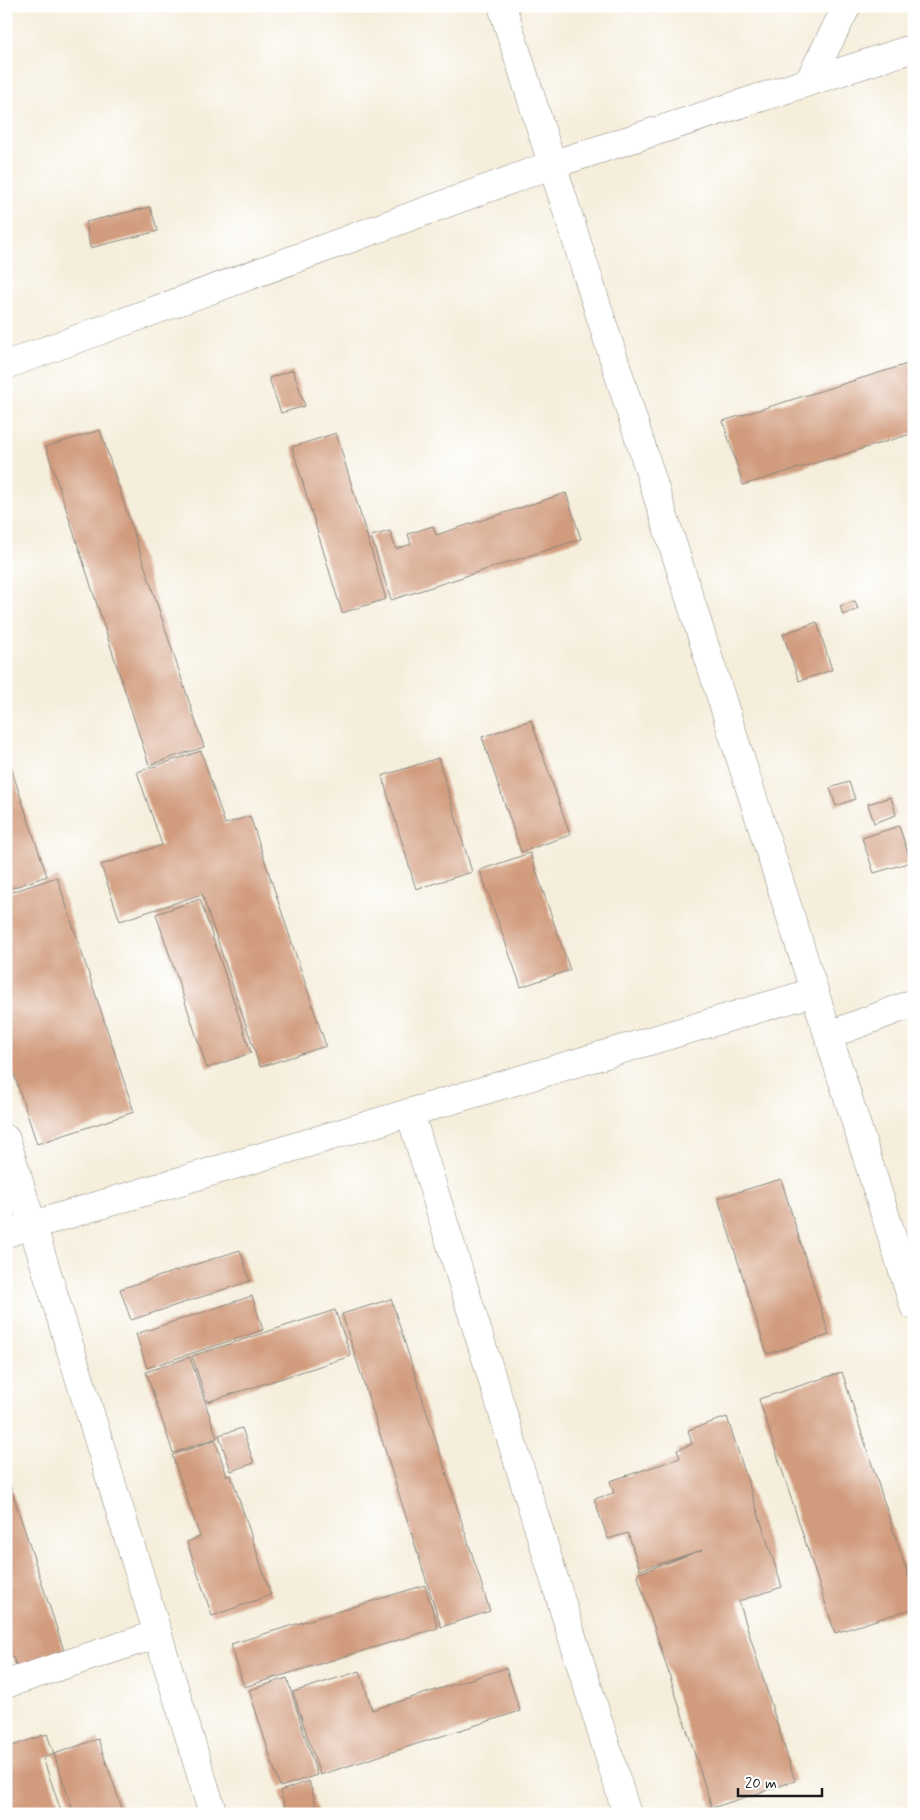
<svg xmlns="http://www.w3.org/2000/svg" width="920" height="1820" viewBox="0 0 920 1820" font-family="Mynerve,sans-serif">
<style>
.building{fill:#d19b7d}
.lines{fill:none;stroke-linecap:round;stroke-linejoin:round}
.street-casing{stroke:#88857c;stroke-width:29}
.street{stroke:#fff;stroke-width:28}
</style>
<rect width="100%" height="100%" fill="#fff"/>
<filter id="ink" filterUnits="userSpaceOnUse"><feTurbulence type="fractalNoise" baseFrequency=".02" numOctaves="2"/><feDisplacementMap in="SourceGraphic" scale="10" xChannelSelector="R" yChannelSelector="G"/><feConvolveMatrix kernelMatrix="1 2 1 2 8 2 1 2 1" color-interpolation-filters="sRGB"/></filter>
<filter id="wash" filterUnits="userSpaceOnUse"><feTurbulence type="fractalNoise" baseFrequency=".0096" numOctaves="4" result="noise"/><feDisplacementMap in="SourceGraphic" scale="20" xChannelSelector="R" yChannelSelector="G"/><feGaussianBlur stdDeviation="1.12" result="paint"/><feColorMatrix in="noise" values="0 0 0 0 0 0 0 0 0 0 0 0 0 0 0 0 0 1.4 0 .05"/><feComposite in="paint" operator="in"/></filter>
<g filter="url(#wash)">
<rect width="100%" height="100%" fill="#f5eedb"/>
<g id="blocks">
<g class="building">
<path d="M150,207L158,231L90,248L86,222Z"/>
<path d="M914,362V433L743,485L723,421Z"/>
<path d="M293,370L305,406L281,413L269,378Z"/>
<path d="M100,430L204,747L149,765L46,447Z"/>
<path d="M336,433L386,599L342,613L292,447Z"/>
<path d="M566,493L581,539L391,600L371,536L390,531L396,549L411,544L408,534L433,526L436,535Z"/>
<path d="M855,601L858,609L843,615L840,606Z"/>
<path d="M817,622L832,670L799,681L783,634Z"/>
<path d="M531,720L570,835L521,852L482,737Z"/>
<path d="M201,751L225,824L250,816L326,1046L260,1067L202,894L120,921L101,865L162,845L137,772Z"/>
<path d="M6,753L47,876L6,890Z"/>
<path d="M438,758L472,872L416,889L382,776Z"/>
<path d="M849,782L855,799L836,806L830,788Z"/>
<path d="M891,797L896,815L874,823L868,804Z"/>
<path d="M899,826L911,862L874,873L862,838Z"/>
<path d="M530,853L570,970L521,987L480,870Z"/>
<path d="M57,877L134,1112L37,1144L6,1050V894Z"/>
<path d="M200,899L251,1053L207,1068L156,914Z"/>
<path d="M914,1052V1065H913L910,1053Z"/>
<path d="M781,1179L829,1335L767,1354L718,1198Z"/>
<path d="M240,1250L250,1281L131,1320L120,1289Z"/>
<path d="M252,1296L263,1330L147,1368L136,1334Z"/>
<path d="M391,1299L490,1611L441,1627L342,1314Z"/>
<path d="M335,1310L351,1356L207,1402L192,1356Z"/>
<path d="M190,1357L217,1438L173,1453L146,1372Z"/>
<path d="M842,1372L914,1594V1608L835,1633L759,1399Z"/>
<path d="M727,1417L782,1587L739,1601L795,1781L712,1808L637,1574L702,1550L640,1570L628,1533L608,1539L594,1499L614,1493L610,1481L680,1458L677,1450L692,1444L688,1430Z"/>
<path d="M242,1428L254,1463L231,1471L219,1435Z"/>
<path d="M215,1440L227,1476L231,1475L271,1595L212,1616L187,1542L200,1537L172,1455Z"/>
<path d="M7,1476L66,1657L19,1673L13,1657L6,1659Z"/>
<path d="M425,1585L438,1628L244,1687L231,1644Z"/>
<path d="M506,1668L520,1711L320,1775L293,1692L360,1671L372,1710Z"/>
<path d="M287,1678L317,1775L280,1787L249,1690Z"/>
<path d="M47,1734L54,1754L43,1758L62,1814H9L6,1805V1764L10,1762L6,1748Z"/>
<path d="M98,1739L124,1814H74L54,1754Z"/>
<path d="M309,1781L319,1814H287L280,1791Z"/>
</g>
</g>
</g>
<g filter="url(#ink)">
<use href="#blocks" fill-opacity="0" stroke="#88857c" stroke-width="1"/>
<g class="lines">
<g class="street-casing">
<g id="street">
<path d="M502,6L914,1306"/>
<path d="M809,81L847,6"/>
<path d="M6,365L551,165L914,48"/>
<path d="M829,1035L914,1003"/>
<path d="M410,1113L627,1814"/>
<path d="M6,1139L213,1814"/>
<path d="M6,1233L814,992"/>
<path d="M6,1684L158,1634"/>
</g>
</g>
<use href="#street" class="street"/>
</g>
</g>
<rect width="920" height="1820" fill="none" stroke="#fff" stroke-width="25"/>
<path d="M738 1788v8h84v-8" fill="none" stroke="#1c1c1c" stroke-width="2.5"/>
<text x="745" y="1788" font-size="15" fill="#1c1c1c" stroke="#ffffff" stroke-width="4" paint-order="stroke">20 m</text>
</svg>
